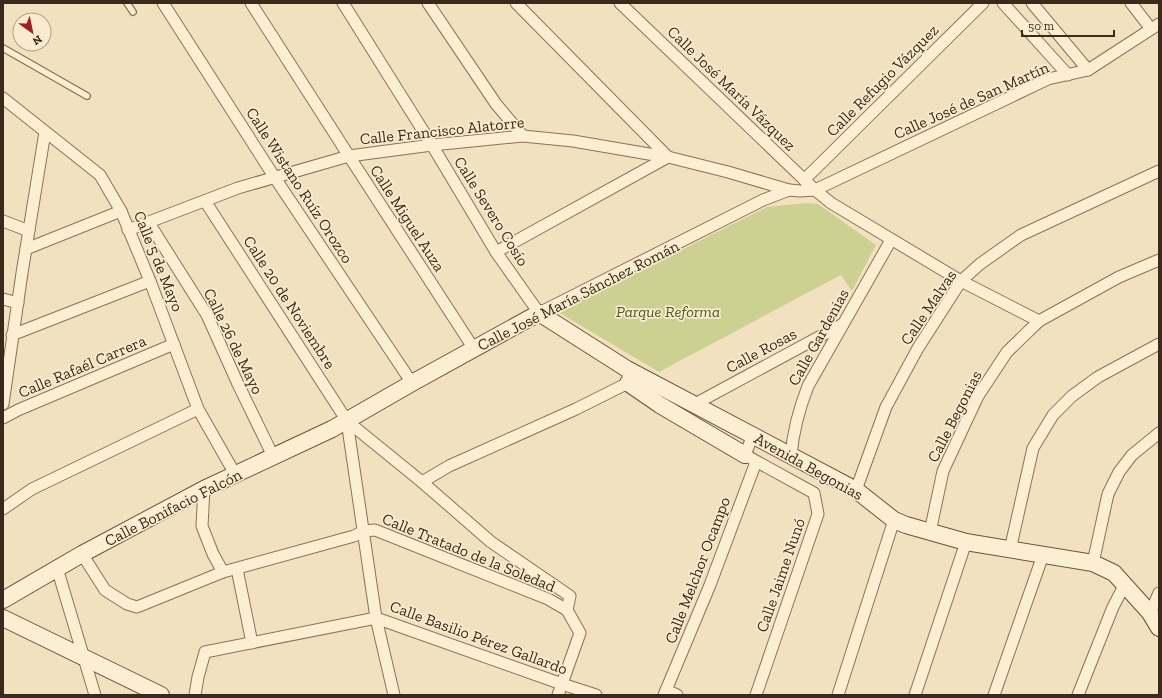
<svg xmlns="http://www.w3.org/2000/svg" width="1162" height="698" viewBox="0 0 1162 698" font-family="'Zilla Slab',serif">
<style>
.green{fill:#ccd192}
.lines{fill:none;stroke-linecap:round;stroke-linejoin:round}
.lane-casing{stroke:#8d7155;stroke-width:8}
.street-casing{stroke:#8d7155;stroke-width:13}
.secondary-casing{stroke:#6f5239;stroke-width:18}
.lane{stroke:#fceed3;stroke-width:5.5}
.street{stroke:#fceed3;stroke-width:11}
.secondary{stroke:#fceed3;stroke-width:16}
.labels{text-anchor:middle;stroke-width:3.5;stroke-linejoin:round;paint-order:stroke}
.street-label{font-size:16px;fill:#3b2a1b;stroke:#f9ebcf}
.park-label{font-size:16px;font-style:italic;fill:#4d5920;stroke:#f9ebcf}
</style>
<rect width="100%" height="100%" fill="#f2e1bf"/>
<path class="green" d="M806,203L818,204L876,245L852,291L841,275L659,372L558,312L767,207Z"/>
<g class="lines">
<g class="lane-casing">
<g id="lane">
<path d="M127,3L133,12"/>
<path d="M3,48L87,96"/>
</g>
</g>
<g class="street-casing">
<g id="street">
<path d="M163,3L275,178L412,383"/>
<path d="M251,3L349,156L474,349"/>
<path d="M343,3L432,145L496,252L539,313L763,200L789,190L800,191L815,190L1048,79L1088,70L1159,24"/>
<path d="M428,3L496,104L523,136"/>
<path d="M620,3L815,190L831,203L961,281L1039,321"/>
<path d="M1003,3L1068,75"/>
<path d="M1032,3L1088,70"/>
<path d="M1131,3L1151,29"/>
<path d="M3,98L100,175L121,211L150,281L198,409L235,474"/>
<path d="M804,180L983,3"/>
<path d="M205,201L347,421L422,482L449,466L576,409L628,383V376"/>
<path d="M3,221L29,231"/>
<path d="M149,223L207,315L238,384L273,456"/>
<path d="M128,230L238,188L349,156L432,145L523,136L573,141L649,154L668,157L728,172L789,190"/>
<path d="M26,249L121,211"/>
<path d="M496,252L668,157L516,3"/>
<path d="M3,299L18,303"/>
<path d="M12,335L150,281"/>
<path d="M3,404L22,273L45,132"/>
<path d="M695,404L843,324"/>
<path d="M3,418L18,410L174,344"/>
<path d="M347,421L376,618L394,695"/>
<path d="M753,435L745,455L814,493L818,514L756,695"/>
<path d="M791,456C793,431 799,409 808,386L891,240"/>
<path d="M422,482L491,542L570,596L567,610"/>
<path d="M204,489L202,526L213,554L223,572"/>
<path d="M856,490L886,407L918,348L961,281L980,264L1021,235L1159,171"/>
<path d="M3,509L32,489L198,409"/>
<path d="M930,532L943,471L978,396L1007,352L1039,321L1119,277L1159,260"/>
<path d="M1010,550L1033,448L1053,415L1072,396L1098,377L1159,344"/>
<path d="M82,554L105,590L127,604L137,607L223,572L354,536L364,531L375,530L548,599L567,610"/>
<path d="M1093,563L1108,494L1119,472L1132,455L1159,433"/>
<path d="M57,568L95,695"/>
<path d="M237,569L252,643"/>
<path d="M1150,613L1159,593"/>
<path d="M666,690L677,695"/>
<path d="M195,695L198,677L205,652L376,618L562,684L596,695"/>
<path d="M558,695L580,633L567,610"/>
<path d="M664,695L710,585L756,462"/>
<path d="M838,695L894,520"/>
<path d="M915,695L966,542"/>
<path d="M994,695L1043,555"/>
<path d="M1078,695L1113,607L1125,584"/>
</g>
</g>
<g class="secondary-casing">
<g id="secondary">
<path d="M628,383L660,405L745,455"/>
<path d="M3,600L82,554L204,489L332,429L412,383L539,313L627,369L856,490L894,520L906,525L966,542L1093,563L1114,573L1150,613L1159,628"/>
<path d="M3,618L161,695"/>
</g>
</g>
<use href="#lane" class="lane"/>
<use href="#street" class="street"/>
<use href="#secondary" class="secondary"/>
</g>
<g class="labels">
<g class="street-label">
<text transform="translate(882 80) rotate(-45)" y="6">Calle Refugio Vázquez</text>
<text transform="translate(732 88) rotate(44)" y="6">Calle José María Vázquez</text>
<text transform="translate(971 100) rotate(-24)" y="6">Calle José de San Martín</text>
<text transform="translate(442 130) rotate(-6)" y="6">Calle Francisco Alatorre</text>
<text transform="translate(300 185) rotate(57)" y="6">Calle Wistano Ruíz Orozco</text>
<text transform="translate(492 211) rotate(58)" y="6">Calle Severo Cosío</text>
<text transform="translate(408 218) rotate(57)" y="6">Calle Miguel Auza</text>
<text transform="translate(159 261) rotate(68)" y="6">Calle 5 de Mayo</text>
<text transform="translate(578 295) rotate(-27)" y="6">Calle José María Sánchez Román</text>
<text transform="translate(290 302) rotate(57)" y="6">Calle 20 de Noviembre</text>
<text transform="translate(928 307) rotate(-56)" y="6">Calle Malvas</text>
<text transform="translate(818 337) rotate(-61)" y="6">Calle Gardenias</text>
<text transform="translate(234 341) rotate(64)" y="6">Calle 26 de Mayo</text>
<text transform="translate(761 350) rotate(-28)" y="6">Calle Rosas</text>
<text transform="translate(82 366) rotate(-23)" y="6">Calle Rafaél Carrera</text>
<text transform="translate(954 416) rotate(-63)" y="6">Calle Begonias</text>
<text transform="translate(809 466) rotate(29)" y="6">Avenida Begonias</text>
<text transform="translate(173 507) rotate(-27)" y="6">Calle Bonifacio Falcón</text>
<text transform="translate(469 552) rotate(22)" y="6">Calle Tratado de la Soledad</text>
<text transform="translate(697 570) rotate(-69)" y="6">Calle Melchor Ocampo</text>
<text transform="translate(780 575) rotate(-71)" y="6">Calle Jaime Nunó</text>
<text transform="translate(479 637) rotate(20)" y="6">Calle Basilio Pérez Gallardo</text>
</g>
<g class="park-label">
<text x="668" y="317">Parque Reforma</text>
</g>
</g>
<rect width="1162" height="698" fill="none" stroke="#3b2a1b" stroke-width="8"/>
<g transform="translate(32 32) rotate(147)"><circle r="19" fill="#f9ebcf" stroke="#ad9e87"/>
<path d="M0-3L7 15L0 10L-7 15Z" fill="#a21f25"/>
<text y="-6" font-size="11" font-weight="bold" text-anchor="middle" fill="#3b2a1b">N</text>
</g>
<path d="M1022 30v6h92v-6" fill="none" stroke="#3b2a1b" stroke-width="2"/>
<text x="1028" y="30" font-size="12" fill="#3b2a1b" stroke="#f9ebcf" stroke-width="3" paint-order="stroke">50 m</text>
</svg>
